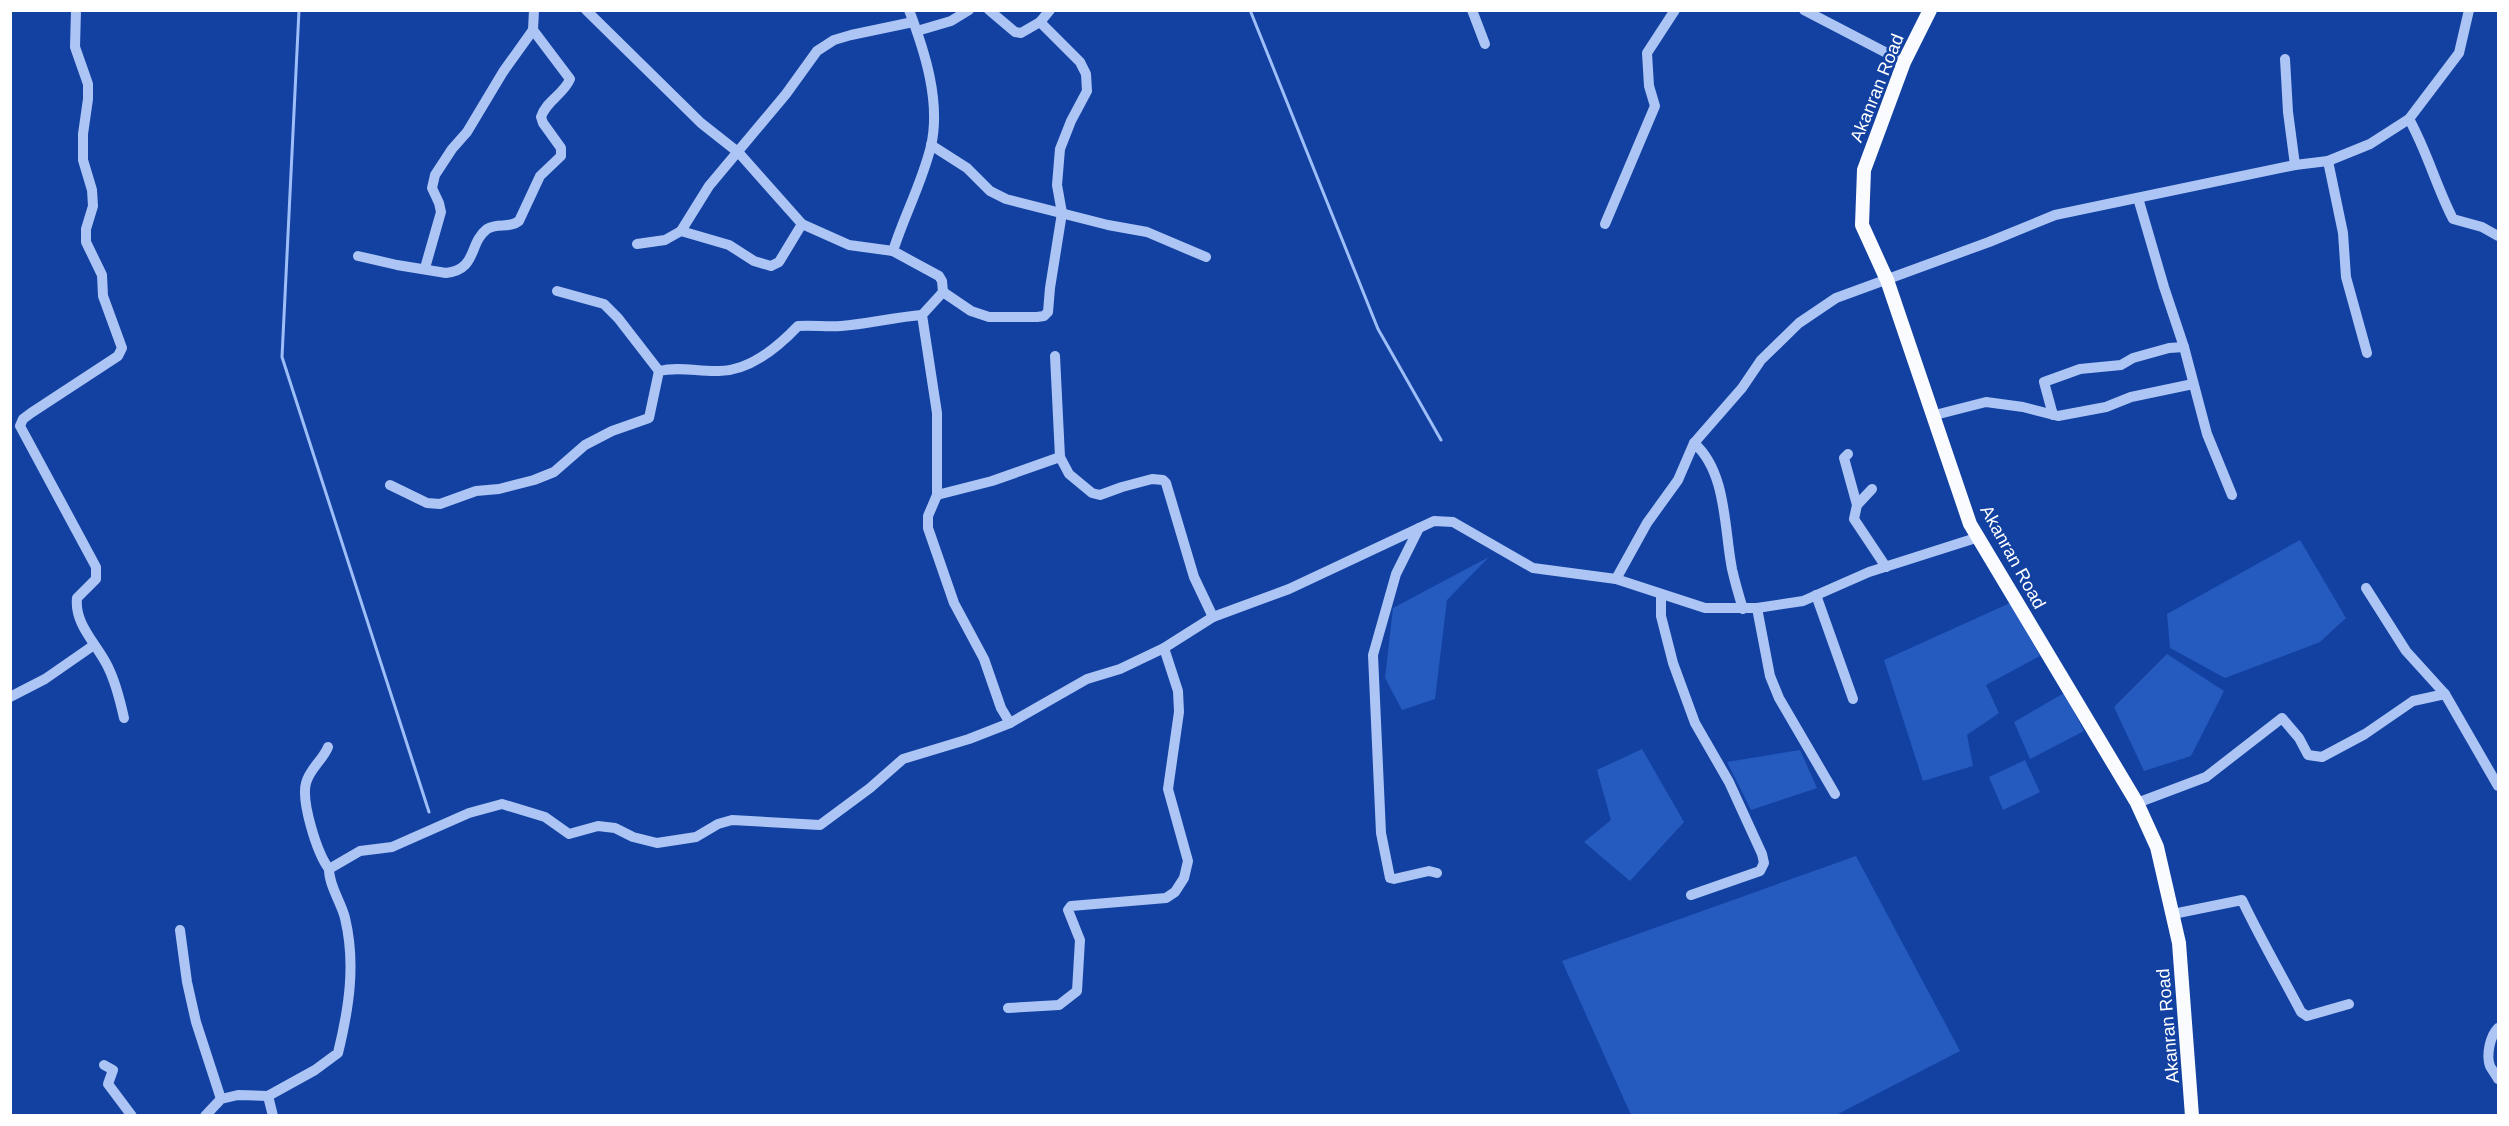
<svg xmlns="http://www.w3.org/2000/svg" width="2509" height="1126" viewBox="0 0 2509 1126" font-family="Helvetica,sans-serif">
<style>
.green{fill:#255abf}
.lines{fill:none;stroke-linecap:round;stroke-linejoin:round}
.stream{stroke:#9ebef8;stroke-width:3}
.minor{stroke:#acc5f5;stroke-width:10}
.major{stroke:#f9fbff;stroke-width:14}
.labels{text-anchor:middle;stroke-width:5;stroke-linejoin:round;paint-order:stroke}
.street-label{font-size:18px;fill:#fff;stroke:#1241a1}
</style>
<rect width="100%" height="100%" fill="#1241a1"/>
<g class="green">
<path d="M2300,540L2346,618L2320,642L2225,678L2170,648L2167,614Z"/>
<path d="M1489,557L1447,600L1435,699L1402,710L1385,678L1393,608Z"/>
<path d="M2010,603L2040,656L1986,685L1999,713L1967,735L1973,766L1923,781L1884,660Z"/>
<path d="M2167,654L2224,691L2191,756L2144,771L2114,707Z"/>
<path d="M2064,693L2084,731L2030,759L2014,722Z"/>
<path d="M1642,749L1684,822L1630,881L1584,842L1611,820L1597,770Z"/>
<path d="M1800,750L1817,788L1751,810L1727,762Z"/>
<path d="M2025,760L2040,792L2003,810L1989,777Z"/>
<path d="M1856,856L1960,1051L1836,1115H1631L1562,961Z"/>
</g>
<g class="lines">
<g class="stream">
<path d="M299,10L282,357L429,812"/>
<path d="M1250,10L1378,329L1441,440"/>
</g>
<g class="minor">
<path d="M76,10L75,47L88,84V99L83,134V160L92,190L93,206L86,229V242L102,275L103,296L122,348L118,356L31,413L23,419L20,426L96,567V579L77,598C74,625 98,645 108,667C116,683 120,700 124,718"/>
<path d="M586,10L701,123L739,153L802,224L849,245L893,251"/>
<path d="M909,10C925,52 941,102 931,146C922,183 904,216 893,251L939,276L942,281L943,292L922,315L937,413V495L928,516V528L954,603L984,659L1001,708L1010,723"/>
<path d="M989,10L1015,32L1021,33L1040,22L1050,10"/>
<path d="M1472,10L1485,44"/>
<path d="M1804,10L1904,62"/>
<path d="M917,31L951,21L969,10"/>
<path d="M2285,59L2288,112L2295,165"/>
<path d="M2409,119C2427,151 2436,186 2453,219L2482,227L2498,236"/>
<path d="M931,145L967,168L990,191L1006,199L1108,225L1147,232L1206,257"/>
<path d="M2328,161L2343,233L2346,277L2367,353"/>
<path d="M2138,198L2164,287L2184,347L2207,434L2232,495"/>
<path d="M1605,224L1655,106L1649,86L1647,53L1675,10"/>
<path d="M681,231L729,245L754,261L771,266L779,262L802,224"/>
<path d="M637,244L665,240L681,231L709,186L786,94L817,51L834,40L851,35L913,22"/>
<path d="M358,256L397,265L446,273C478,269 468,244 487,229C498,222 509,229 519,221L540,176L561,156V148L543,123L541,117C546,101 564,94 570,79L533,30L534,10"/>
<path d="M425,268L441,212L439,203L432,188L435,175L452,149L467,132L503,72L533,30"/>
<path d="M557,291L604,304L618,318L659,371"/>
<path d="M943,292L971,311L989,317H1037L1044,316L1048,312L1050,288L1062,213L1057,185L1060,149L1071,121L1087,91L1086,74L1080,62L1040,22"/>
<path d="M1055,356L1060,457L1069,474L1092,493L1100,495L1122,487L1152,479L1163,480L1166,483L1194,577L1213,617"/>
<path d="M1935,415L1986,402L2023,407L2058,416L2106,407L2131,397L2193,384"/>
<path d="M2053,415L2044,382L2080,369L2121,365L2133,358L2169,348L2184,347"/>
<path d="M1694,443L1742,388L1761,360L1799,323L1836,298L1989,242L2055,215L2295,165L2328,161L2370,144L2409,119L2459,53L2469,10"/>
<path d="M1848,454L1844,458L1857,505"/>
<path d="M390,485L427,503L440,504L476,491L499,489L534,480L554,472L585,445L612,431L649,418L659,371C679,366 699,372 719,371C750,371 778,347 798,326C813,325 827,327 841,326C868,324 895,317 922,315"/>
<path d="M1872,489L1857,505L1854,519L1886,567"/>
<path d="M937,495L992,481L1060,457"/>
<path d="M1419,528L1396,574L1373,655L1381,833L1390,878L1394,879L1429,871L1437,873"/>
<path d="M1616,579L1647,523L1678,480L1694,443C1727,472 1724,529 1732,569C1735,582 1739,596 1743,609"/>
<path d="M2366,588L2406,651L2445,694"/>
<path d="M1661,594V616L1673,663L1695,723L1729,782L1762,854L1764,863L1760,871L1691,895"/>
<path d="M1816,595L1853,699"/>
<path d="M1757,608L1770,676L1779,698L1835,794"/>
<path d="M10,697L45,679L94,645"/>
<path d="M328,747C323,760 310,768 306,783C301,802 317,853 329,869"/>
<path d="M2137,803L2206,777L2282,718L2299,738L2308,755L2322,757L2365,734L2413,701L2445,694L2498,786"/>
<path d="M2173,914L2242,900C2260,938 2281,974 2301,1012L2307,1016L2349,1004"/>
<path d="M180,930L187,982L196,1022L221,1099"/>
<path d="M1008,1008L1059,1005L1077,991L1080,940L1068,910L1071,906L1166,898L1175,892L1184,878L1188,861L1168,789L1179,712L1178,691L1164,648"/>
<path d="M2498,1028C2490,1036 2486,1055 2490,1066C2492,1070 2496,1075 2498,1079"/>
<path d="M104,1065L113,1070L108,1084L132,1116"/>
<path d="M268,1096L273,1116"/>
<path d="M205,1116L221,1099L238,1095L268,1096L315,1070L338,1053C349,1008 356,964 345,918C341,902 329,886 329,869L360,851L392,847L469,813L502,804L545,817L569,834L598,826L615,828L633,837L657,843L696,837L718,824L732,820L820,825L870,788L903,759L969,739L1010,723L1087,679L1120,669L1164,648L1213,617L1289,589L1434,521L1453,522L1533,568L1616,579L1705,608H1757L1803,601L1869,572L1979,537"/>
</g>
<path class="major" d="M1930,10L1904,62L1864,170L1862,225L1887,280L1970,524L2137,803L2157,847L2179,943L2192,1116"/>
</g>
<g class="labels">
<g class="street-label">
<text transform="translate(1877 88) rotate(-68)" y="6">Akanran Road</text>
<text transform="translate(2013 557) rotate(61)" y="6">Akanran Road</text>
<text transform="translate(2168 1026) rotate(-95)" y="6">Akanran Road</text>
</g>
</g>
<rect width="2509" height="1126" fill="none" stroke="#ffffff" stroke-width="24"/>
</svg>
